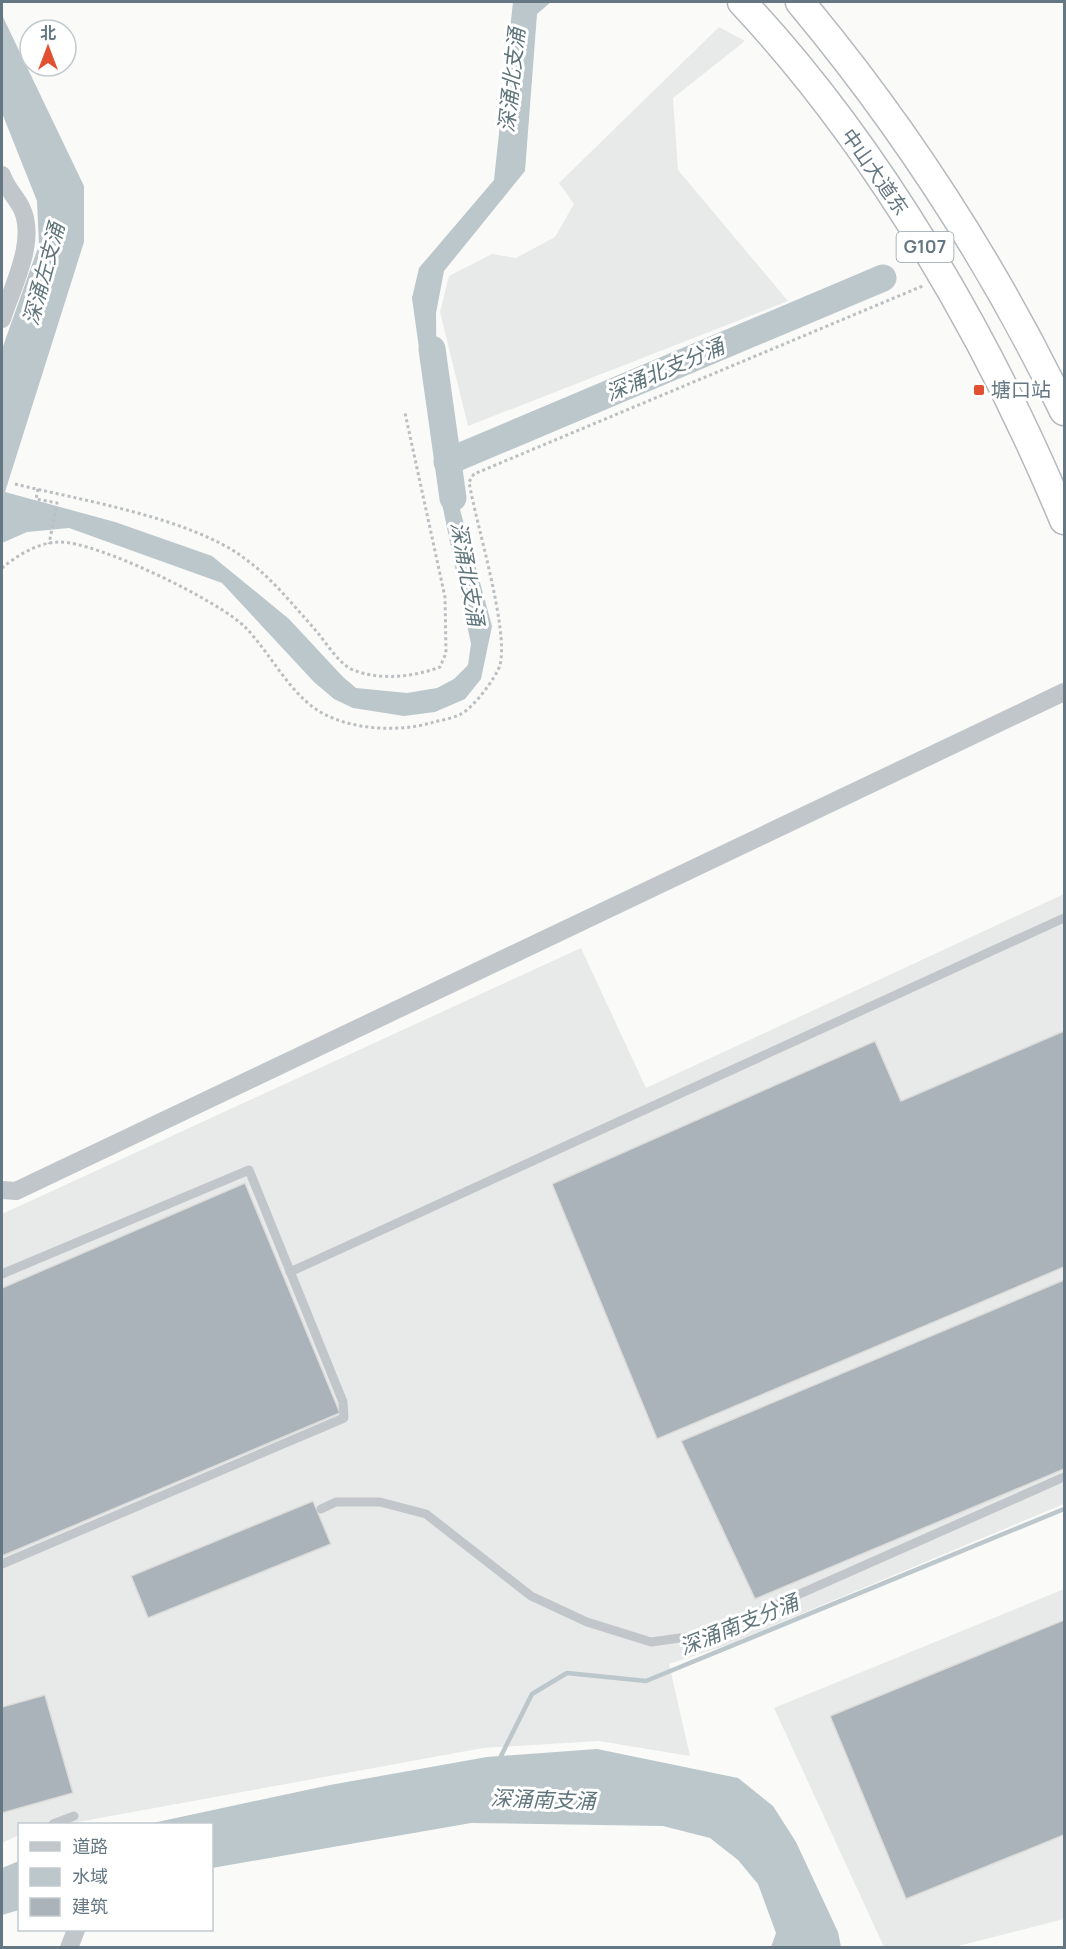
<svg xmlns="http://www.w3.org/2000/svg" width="1066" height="1949" viewBox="0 0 1066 1949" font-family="Manrope,'Noto Sans SC',sans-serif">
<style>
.built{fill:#e8e9e9}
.water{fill:#bbc7cb}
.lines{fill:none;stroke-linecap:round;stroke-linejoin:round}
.stream{stroke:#bbc7cb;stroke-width:4.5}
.river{stroke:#bbc7cb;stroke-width:27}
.building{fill:#aab3b9;stroke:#dcdcda;stroke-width:1.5}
.trunk-casing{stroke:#b4b9bd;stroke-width:31}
.path{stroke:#bbbfc2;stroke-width:3;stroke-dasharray:3 3;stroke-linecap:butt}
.service{stroke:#c1c6ca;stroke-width:9}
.minor{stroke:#c1c6ca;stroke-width:18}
.trunk{stroke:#fff;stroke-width:28}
.poi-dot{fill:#e05031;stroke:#fff;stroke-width:2}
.labels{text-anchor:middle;stroke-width:6;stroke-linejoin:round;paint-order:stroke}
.shield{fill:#fff;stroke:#93a0a8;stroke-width:1.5}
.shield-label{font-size:18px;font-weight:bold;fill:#657782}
.street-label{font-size:20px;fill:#657782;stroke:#fff}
.poi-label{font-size:20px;fill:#657782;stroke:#fff;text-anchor:start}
.water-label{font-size:21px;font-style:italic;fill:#60767c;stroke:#fff}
</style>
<rect width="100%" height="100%" fill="#fafaf8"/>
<g class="built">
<path d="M719,27L745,41L673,98L678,170L788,301L468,426L440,312L449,276L492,254L516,258L555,237L574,204L559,183Z"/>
<path d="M1064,894V1504L727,1645L669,1664L690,1756L599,1741L483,1748L67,1824H20L19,1835L2,1843V1214L581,948L646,1088Z"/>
<path d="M1064,1589V1919L954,1947H884L774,1708Z"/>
</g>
<g class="water">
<path d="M513,2H551L537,14L525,171L444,271L436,313L437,426L492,626L481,679L465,699L435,712L404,716L353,708L334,699L314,682L222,583L69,528L27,532L2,543V349L39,245L37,201L2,113V15L84,186V242L5,492L115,522L212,556L289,619L343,677L356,688L407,693L437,688L454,679L468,665L471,644L438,484L412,298L419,268L494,180Z"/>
<path d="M597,1749L738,1778L773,1806L796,1842L838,1932L841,1947H771L776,1933L758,1884L738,1860L710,1838L663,1826L471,1823L212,1868V1824H148L330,1785L487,1757Z"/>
<path d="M19,1861V1910L2,1915V1868Z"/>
</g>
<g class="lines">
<path class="stream" d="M498,1762L532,1694L567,1673L646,1681L1064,1509"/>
<g class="river">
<path d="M432,349L453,498"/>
<path d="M447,462L883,278"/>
</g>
</g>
<g class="building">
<path d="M1064,1031V1267L657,1439L552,1184L875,1041L901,1101Z"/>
<path d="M245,1183L340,1413L2,1556V1288Z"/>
<path d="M1064,1280V1469L755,1599L681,1441Z"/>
<path d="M313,1501L331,1544L148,1618L131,1576Z"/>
<path d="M1064,1620V1835L906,1899L830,1716Z"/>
<path d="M45,1695L73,1793L2,1813V1707Z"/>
</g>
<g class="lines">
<g class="trunk-casing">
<g id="trunk">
<path d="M742,2C878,147 988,337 1064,520"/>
<path d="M800,2C905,128 993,264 1064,411"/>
</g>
</g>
<g class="path">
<path d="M15,484C80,500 191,518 244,558C271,577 295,607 317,632C327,644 338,662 351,669C378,681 414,677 440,667L446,653L445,597L405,413"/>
<path d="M38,489L36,499L57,503L49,544"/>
<path d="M2,568C16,556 39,542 59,542C96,541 220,601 246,628C272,655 291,697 324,714C355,730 398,732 431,723C440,720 452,719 461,714C473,708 496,678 500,665C509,629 476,524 469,482L474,474L925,285"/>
</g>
<g class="service">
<path d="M290,1272L1064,918"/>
<path d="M2,1274L249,1170L343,1402L344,1418L2,1564"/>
<path d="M321,1509L336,1502H380L426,1514L531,1596L587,1622L651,1642L709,1634L1064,1477"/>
<path d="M53,1824L74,1816"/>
</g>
<g class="minor">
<path d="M2,175C6,187 15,196 21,207C38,240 12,287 2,319"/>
<path d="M2,1190L16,1191L1064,692"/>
<path d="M69,1948L76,1930"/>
</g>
<use href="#trunk" class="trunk"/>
</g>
<rect class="poi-dot" x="973" y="384" width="12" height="12" rx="3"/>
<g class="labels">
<rect class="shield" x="896.5" y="232" width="57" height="30" rx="4.5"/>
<g class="shield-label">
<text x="925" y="253">G107</text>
</g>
<g class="street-label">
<text transform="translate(875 172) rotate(55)" y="7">中山大道东</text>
</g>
<g class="poi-label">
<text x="991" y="397">塘口站</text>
</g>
<g class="water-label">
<text transform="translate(512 80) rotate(-84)" y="7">深涌北支涌</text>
<text transform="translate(44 274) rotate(-75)" y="7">深涌左支涌</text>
<text transform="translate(665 370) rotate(-23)" y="7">深涌北支分涌</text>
<text transform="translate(467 574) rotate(80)" y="7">深涌北支涌</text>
<text transform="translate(739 1625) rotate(-22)" y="7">深涌南支分涌</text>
<text transform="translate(543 1800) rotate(2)" y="7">深涌南支涌</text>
</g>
</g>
<rect width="1066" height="1949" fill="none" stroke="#657782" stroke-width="6"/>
<rect x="18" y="1823" width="195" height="108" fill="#ffffff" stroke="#c1c9cd" stroke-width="1.5"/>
<rect x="30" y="1842" width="30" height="9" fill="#c1c6ca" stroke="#c1c9cd" stroke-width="1.5"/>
<text x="72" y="1853" font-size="18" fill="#657782">道路</text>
<rect x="30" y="1868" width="30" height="18" fill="#bbc7cb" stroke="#c1c9cd" stroke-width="1.5"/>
<text x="72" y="1883" font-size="18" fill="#657782">水域</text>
<rect x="30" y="1898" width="30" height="18" fill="#aab3b9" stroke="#c1c9cd" stroke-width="1.5"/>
<text x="72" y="1913" font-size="18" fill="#657782">建筑</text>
<g transform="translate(48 48)"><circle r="28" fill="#ffffff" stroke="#c1c9cd" stroke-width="1.5"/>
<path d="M0-4.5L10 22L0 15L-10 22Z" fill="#e05031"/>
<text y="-9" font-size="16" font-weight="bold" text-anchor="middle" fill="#657782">北</text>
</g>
</svg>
